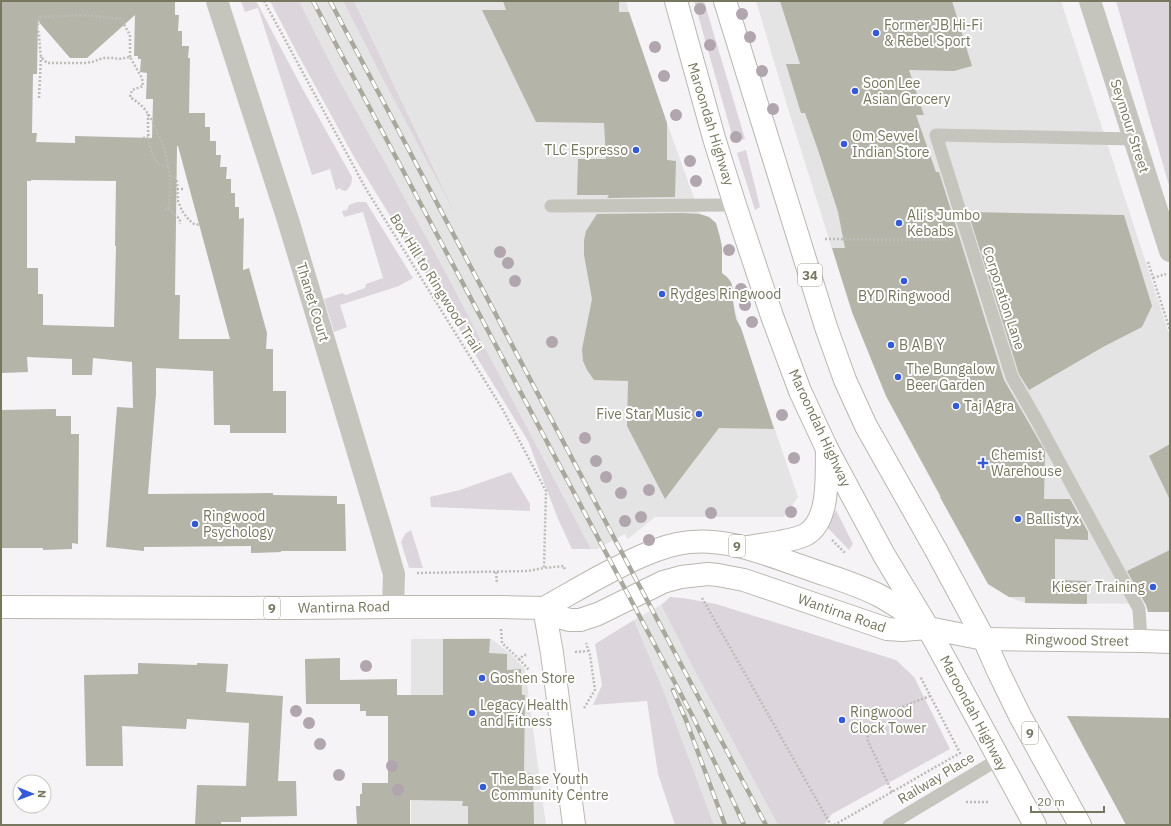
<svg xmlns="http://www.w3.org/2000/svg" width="1171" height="826" viewBox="0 0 1171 826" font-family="'IBM Plex Sans',sans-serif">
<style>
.built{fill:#e5e4e4}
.green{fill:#ddd5dc}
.building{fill:#b5b4a8;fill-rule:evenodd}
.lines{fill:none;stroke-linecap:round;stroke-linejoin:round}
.secondary-casing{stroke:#babab0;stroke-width:24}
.primary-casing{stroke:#b8b8af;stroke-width:24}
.trunk-casing{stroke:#b7b7af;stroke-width:24}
.path{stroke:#bcbcb6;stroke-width:2.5;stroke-dasharray:2 2;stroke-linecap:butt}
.service{stroke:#c5c5be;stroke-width:13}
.minor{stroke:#c5c5be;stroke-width:22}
.secondary{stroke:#fff;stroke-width:22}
.primary{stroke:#fff;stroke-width:22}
.trunk{stroke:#fff;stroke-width:22}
.rail-casing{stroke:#a8a89c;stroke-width:4.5}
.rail{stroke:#fff;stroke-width:3;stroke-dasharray:9;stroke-linecap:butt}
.tree{fill:#b1a5ae}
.poi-dot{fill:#355ad5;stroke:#fff;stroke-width:1.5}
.labels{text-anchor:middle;stroke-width:4;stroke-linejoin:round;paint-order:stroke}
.shield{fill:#fff;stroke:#a0a08f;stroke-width:1}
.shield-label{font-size:13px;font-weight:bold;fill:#77775f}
.poi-label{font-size:14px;fill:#77775f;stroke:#fff;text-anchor:start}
.street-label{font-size:14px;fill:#77775f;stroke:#fff}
</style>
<rect width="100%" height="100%" fill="#f5f3f6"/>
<g class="built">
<path d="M299,1H343L387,87L450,202L354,1H626L629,12L667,123L741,328L759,383L798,497L784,517H655L628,539L625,534L597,549H591L439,260L336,74Z"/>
<path d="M756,1H1061L1170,337V604L1025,603L1009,597L988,584L940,497L886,396L852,312L789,112Z"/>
<path d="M661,605L698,677L778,825H714L664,692L634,620Z"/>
<path d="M490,638L510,653L525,669L546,825H411V639Z"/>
</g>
<g class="green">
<path d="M241,1H256L301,86L352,177C352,183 351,186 346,191L341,190L340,188L336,190L330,169L312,175L258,8L245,12Z"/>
<path d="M270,1H299L336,74L439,260L591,549H572L558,519L528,441L354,157L295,49Z"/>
<path d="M343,1H354L455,213L387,87Z"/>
<path d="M694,1H704L745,139L734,142Z"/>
<path d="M1116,1H1170V189Z"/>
<path d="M746,150L760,207L755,210L737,153Z"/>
<path d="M357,202H366L413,278L399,286L340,305L347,327L334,332L324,299L342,293L346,295L365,288L366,284L383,278L363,212L344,217L342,211L347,210L349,205Z"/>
<path d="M511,472L530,504V511L431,507L430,497L460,490Z"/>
<path d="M836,510L853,544L849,550L827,527Z"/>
<path d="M411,530L423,568H409L401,542L405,534Z"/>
<path d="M670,597L683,598L716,604L896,660L914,677L950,749L832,814L824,825H778L698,677L661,605Z"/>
<path d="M634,620L664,692L714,825H675L658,774L647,701L593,705L602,685L595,644Z"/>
</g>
<g class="building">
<path d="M1,1H175V15H179L178,31H182V46H189L188,58H190L189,113H205V127H210V141H216V155H221L220,167H227L226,179H231V193H235V207H239V219L244,218L243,270L249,268L267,333L266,349H273V391H286V433H230V425H214L213,371L156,368V394L148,494L273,493V495L337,496V504H345L346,551H281V552L251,553V546L144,547V551L106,547L117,407L133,408L132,362L93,358L92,375H72V359L27,357L28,372L1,373ZM135,15L134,56H138V59H141L140,72L147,73L146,99H153L152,138L75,136V143L36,142L37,133H32L33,74H37L38,21L70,58H87ZM177,146H178L230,339H179L180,295H175ZM31,180L116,181L115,246H116L114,327L43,325V294H38V268H27V181H31Z"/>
<path d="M503,1H619V12H629L667,123V160L676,161L675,197L607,198L609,195H577L578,159H606L604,123L536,122L482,10H506Z"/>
<path d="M780,1H952L972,66L954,71L909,70L924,115H916L936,172H939L1004,380L1045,451L1044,499H1070L1088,532V540L1055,539V580L1087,581V604L1025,603V597H1009L988,584L940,497H941L886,396L852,312L832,248H845L838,212L819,153L805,113H801L786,64H800Z"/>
<path d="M968,212L1124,215L1152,306L1142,327L1103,347L1029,390L1019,374Z"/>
<path d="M682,213L700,214L709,217L716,223L720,237L722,247V273L727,277L731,282L733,289V301L736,319L741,328L774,429L719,428L665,499L627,426L628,381L594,380L587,370L583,361L582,349L592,299L584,255V240L586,231L597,214Z"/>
<path d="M56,409V416H71V434H79L78,544L72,543V549L43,550V548H1V410Z"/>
<path d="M1170,444V500L1149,456Z"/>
<path d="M1170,550V612H1148L1146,605L1127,571Z"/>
<path d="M443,639H490L489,653L507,654V670L521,669L522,695H525L524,773L533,774L534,825H468V806H462L463,801L410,800V825H357L356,806H360V794H362V783H388V716H366V711H360V704H306L305,659L340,658V680L397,679V695H443Z"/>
<path d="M138,663L197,665V663L228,664L226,692L283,696L278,781H296L297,816L241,817V822H221V825H195L197,785L246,786L249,723L187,719L186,729L122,726L123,766H86L84,675L138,674Z"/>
<path d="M1067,716L1170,718V825H1126Z"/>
</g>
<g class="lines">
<g class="secondary-casing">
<g id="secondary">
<path d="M544,608L552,653L574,825"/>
<path d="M984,639L1141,641L1170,642"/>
</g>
</g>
<g class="primary-casing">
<g id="primary">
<path d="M748,547C764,544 790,542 805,535C831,521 826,474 827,449"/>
<path d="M1,607L292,608L393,607H499L544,608L562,618L570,620H580L598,614L663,582L681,577L708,574L718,575L744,580L887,629L902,630L928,628L984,639"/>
<path d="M544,608C564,597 584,585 605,574C628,562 651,550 677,544C723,534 770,556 812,570C835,578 859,585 880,596C897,605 913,617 928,628"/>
</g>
</g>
<g class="trunk-casing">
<g id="trunk">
<path d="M676,1L714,138L735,205L772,316L800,391L827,449L884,555L928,628L965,696L1035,825"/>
<path d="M725,1L826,327L845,380L866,426L936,550L984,639L998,671L1020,716L1080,825"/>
</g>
</g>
<g class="path">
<path d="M264,1L366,189L503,410L546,491L544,568L564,566L565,571"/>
<path d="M130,57V35L121,19L84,15L40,17L37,27L39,34L40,49L41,57L47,63H85L92,62L103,58H113L119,59L130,57L142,78L143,86L132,90L130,97C136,101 142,105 146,111C151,118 155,126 158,133C169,158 173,183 168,209L164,210"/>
<path d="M39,98L41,57"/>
<path d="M148,114C148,130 146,165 168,167"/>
<path d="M143,138L148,137"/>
<path d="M170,176L175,178L177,182L178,201L182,211L189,220L194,224L201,225"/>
<path d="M177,189H183"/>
<path d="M168,209L180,219V224"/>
<path d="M825,239L950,240"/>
<path d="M1148,262L1170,330"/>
<path d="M1153,278L1166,274"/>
<path d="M832,540L846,554"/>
<path d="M496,572L497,584"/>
<path d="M417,573L528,571L544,568"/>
<path d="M702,598L831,825"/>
<path d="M501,629L502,643L519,659L524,655H528"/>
<path d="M575,652L588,651"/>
<path d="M519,659L529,670"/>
<path d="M584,708L595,690L590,655L586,643"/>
<path d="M892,792L867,739L873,718L930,696"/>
<path d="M966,802H990"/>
<path d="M834,825L960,753L920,676"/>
</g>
<g class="service">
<path d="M1134,139L936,135L1012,377L1036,419L1139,609L1141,641"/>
<path d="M551,206L735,205"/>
<path d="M889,825L999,759"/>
</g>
<g class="minor">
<path d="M217,1L288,220L381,529L394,574L393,607"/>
<path d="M1090,1L1170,251"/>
</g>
<use href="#secondary" class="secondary"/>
<use href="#primary" class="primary"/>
<use href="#trunk" class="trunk"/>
<g class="rail-casing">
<g id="rail">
<path d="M313,1L692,715L735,805L744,825"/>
<path d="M330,1L766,825"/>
<path d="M673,690L686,720L725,825"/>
</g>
</g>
<use href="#rail" class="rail"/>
</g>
<g class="tree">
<circle cx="700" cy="9" r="6"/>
<circle cx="742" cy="14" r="6"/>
<circle cx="750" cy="37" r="6"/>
<circle cx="710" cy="45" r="6"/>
<circle cx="655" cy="47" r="6"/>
<circle cx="762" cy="71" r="6"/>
<circle cx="664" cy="76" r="6"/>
<circle cx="773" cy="109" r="6"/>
<circle cx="676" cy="115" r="6"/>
<circle cx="736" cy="137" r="6"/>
<circle cx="690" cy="161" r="6"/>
<circle cx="696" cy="181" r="6"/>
<circle cx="729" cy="250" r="6"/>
<circle cx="500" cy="252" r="6"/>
<circle cx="508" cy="263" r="6"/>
<circle cx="515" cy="281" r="6"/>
<circle cx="741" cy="289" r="6"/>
<circle cx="745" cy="305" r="6"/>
<circle cx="752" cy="322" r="6"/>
<circle cx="552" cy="342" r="6"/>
<circle cx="782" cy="415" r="6"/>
<circle cx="585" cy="438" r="6"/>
<circle cx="794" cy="458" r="6"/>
<circle cx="596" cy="461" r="6"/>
<circle cx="606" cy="477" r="6"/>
<circle cx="649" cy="490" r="6"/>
<circle cx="621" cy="493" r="6"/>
<circle cx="791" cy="512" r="6"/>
<circle cx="711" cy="513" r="6"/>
<circle cx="641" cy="517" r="6"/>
<circle cx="625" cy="521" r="6"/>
<circle cx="649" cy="540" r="6"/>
<circle cx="366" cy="666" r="6"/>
<circle cx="296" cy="711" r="6"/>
<circle cx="309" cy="723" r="6"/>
<circle cx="320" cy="744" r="6"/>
<circle cx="392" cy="766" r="6"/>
<circle cx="339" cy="775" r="6"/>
<circle cx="398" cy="790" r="6"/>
</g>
<g class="poi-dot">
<circle cx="876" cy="33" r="4"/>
<circle cx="855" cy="91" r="4"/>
<circle cx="844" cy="144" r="4"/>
<circle cx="636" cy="150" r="4"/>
<circle cx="899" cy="223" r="4"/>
<circle cx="904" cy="281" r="4"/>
<circle cx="662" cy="294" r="4"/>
<circle cx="891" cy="345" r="4"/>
<circle cx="898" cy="377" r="4"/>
<circle cx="956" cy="406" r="4"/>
<circle cx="699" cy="414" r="4"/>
<path d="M981 457h4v4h4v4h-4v4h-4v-4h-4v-4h4z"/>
<circle cx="1018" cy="519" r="4"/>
<circle cx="195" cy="524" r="4"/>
<circle cx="1153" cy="587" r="4"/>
<circle cx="482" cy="678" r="4"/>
<circle cx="472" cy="713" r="4"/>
<circle cx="842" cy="720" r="4"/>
<circle cx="483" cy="787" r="4"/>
</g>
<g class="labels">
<g class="shield">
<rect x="798" y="264" width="24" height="22" rx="3"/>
<rect x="729" y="535" width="16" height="22" rx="3"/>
<rect x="264" y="597" width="16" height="22" rx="3"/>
<rect x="1022" y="722" width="16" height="22" rx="3"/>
</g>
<g class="shield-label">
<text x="810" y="280">34</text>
<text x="737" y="551">9</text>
<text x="272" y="613">9</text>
<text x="1030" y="738">9</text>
</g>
<g class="poi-label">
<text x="884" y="30">Former JB Hi-Fi<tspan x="884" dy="16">&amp; Rebel Sport</tspan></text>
<text x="863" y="88">Soon Lee<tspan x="863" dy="16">Asian Grocery</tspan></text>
<text x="852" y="141">Om Sevvel<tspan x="852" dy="16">Indian Store</tspan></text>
<text x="628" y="155" text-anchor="end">TLC Espresso</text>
<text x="907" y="220">Ali's Jumbo<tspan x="907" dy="16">Kebabs</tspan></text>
<text x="670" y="299">Rydges Ringwood</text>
<text x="904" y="301" text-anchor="middle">BYD Ringwood</text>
<text x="899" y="350">B A B Y</text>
<text x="906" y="374">The Bungalow<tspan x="906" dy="16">Beer Garden</tspan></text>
<text x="964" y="411">Taj Agra</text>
<text x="691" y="419" text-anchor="end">Five Star Music</text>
<text x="991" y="460">Chemist<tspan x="991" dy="16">Warehouse</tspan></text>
<text x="203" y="521">Ringwood<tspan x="203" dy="16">Psychology</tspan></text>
<text x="1026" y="524">Ballistyx</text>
<text x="1145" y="592" text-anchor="end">Kieser Training</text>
<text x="490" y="683">Goshen Store</text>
<text x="480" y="710">Legacy Health<tspan x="480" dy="16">and Fitness</tspan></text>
<text x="850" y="717">Ringwood<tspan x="850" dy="16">Clock Tower</tspan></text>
<text x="491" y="784">The Base Youth<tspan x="491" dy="16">Community Centre</tspan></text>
</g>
<g class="street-label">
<text transform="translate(711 124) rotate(73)" y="5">Maroondah Highway</text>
<text transform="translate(1130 126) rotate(72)" y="5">Seymour Street</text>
<text transform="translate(436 283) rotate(58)" y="5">Box Hill to Ringwood Trail</text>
<text transform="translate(1004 298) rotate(72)" y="5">Corporation Lane</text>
<text transform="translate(313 302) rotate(73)" y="5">Thanet Court</text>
<text transform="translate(820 428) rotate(65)" y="5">Maroondah Highway</text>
<text transform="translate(344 607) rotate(-1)" y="5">Wantirna Road</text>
<text transform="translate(842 613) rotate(19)" y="5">Wantirna Road</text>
<text transform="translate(1077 640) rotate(1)" y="5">Ringwood Street</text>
<text transform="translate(974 713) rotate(62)" y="5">Maroondah Highway</text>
<text transform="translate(936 778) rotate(-31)" y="5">Railway Place</text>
</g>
</g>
<rect width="1171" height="826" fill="none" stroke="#77775f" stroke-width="4"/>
<g transform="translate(32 794) rotate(91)"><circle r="19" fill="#ffffff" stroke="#c9c9bf"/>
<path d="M0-3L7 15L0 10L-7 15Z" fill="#355ad5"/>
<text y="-6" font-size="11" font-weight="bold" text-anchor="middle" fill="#77775f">N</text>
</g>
<path d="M1031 806v6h73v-6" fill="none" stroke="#77775f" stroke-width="2"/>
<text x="1037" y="806" font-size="12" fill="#77775f" stroke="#ffffff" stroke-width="3" paint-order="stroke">20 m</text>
</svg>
